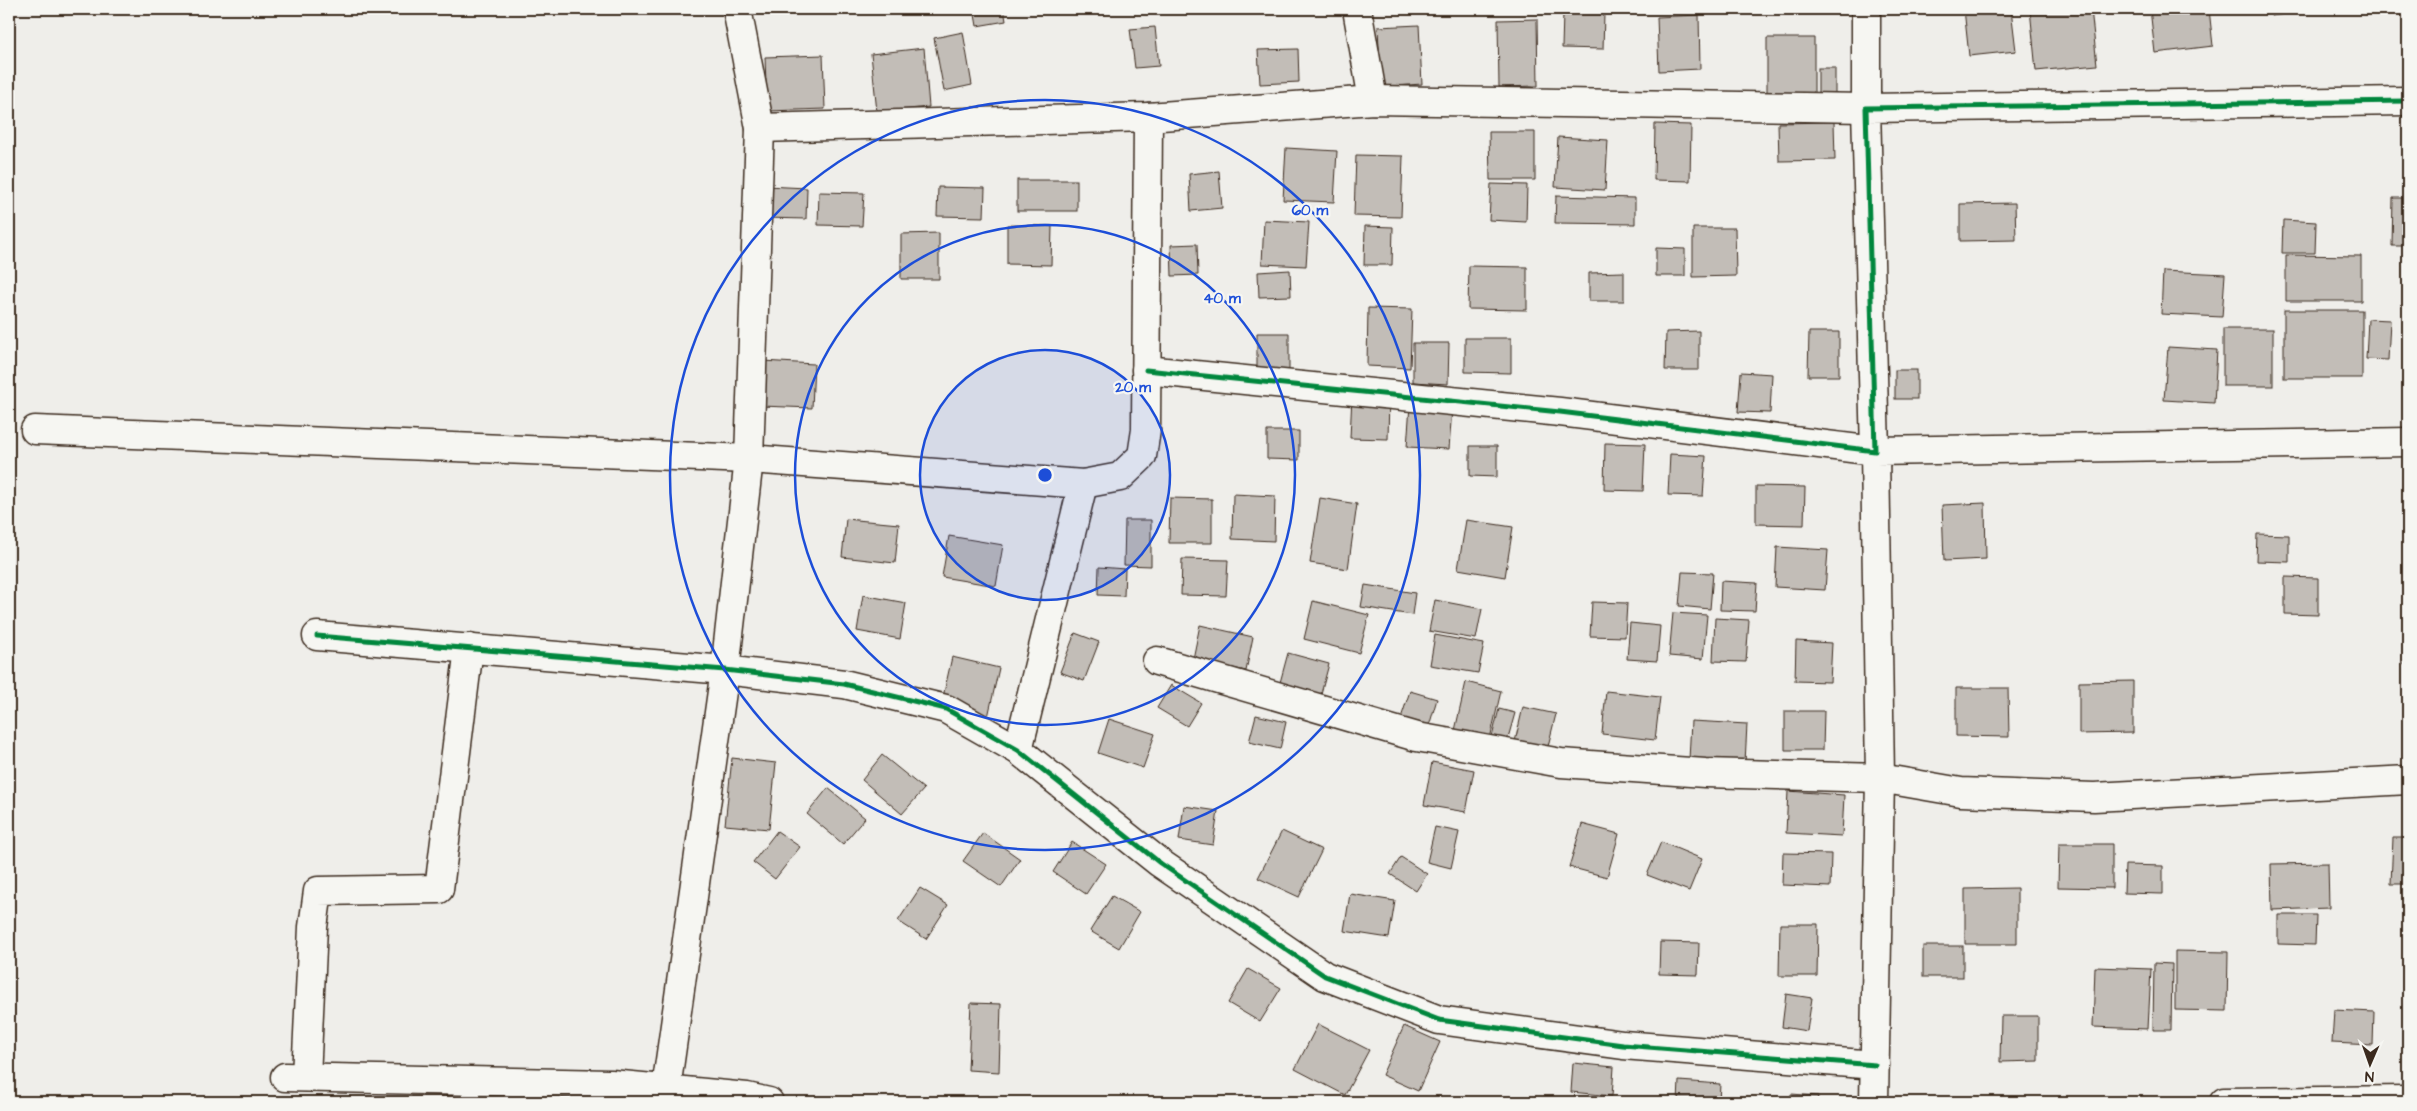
<svg xmlns="http://www.w3.org/2000/svg" width="2417" height="1111" viewBox="0 0 2417 1111" font-family="'Architects Daughter',sans-serif">
<style>
.building{fill:#c2bdb7;stroke:#3b2a1e}
.lines{fill:none;stroke-linecap:round;stroke-linejoin:round}
.minor-casing{stroke:#3b2a1e;stroke-width:31}
.minor{stroke:#f6f6f2;stroke-width:28}
.cycleway-casing{stroke:#f6f6f2;stroke-width:8}
.cycleway{stroke:#00873e;stroke-width:5}
.ring{fill:none;stroke:#1d4ed8;stroke-width:2.5}
.centre{fill:#1d4ed8;stroke:#f6f6f2;stroke-width:2.5}
.ring-label{font-size:15px;text-anchor:middle;font-weight:bold;fill:#1d4ed8;stroke:#f6f6f2;stroke-width:4.5;stroke-linejoin:round;paint-order:stroke}
</style>
<rect width="100%" height="100%" fill="#efeeea"/>
<filter id="ink" filterUnits="userSpaceOnUse"><feTurbulence type="fractalNoise" baseFrequency=".02" numOctaves="2"/><feDisplacementMap in="SourceGraphic" scale="10" xChannelSelector="R" yChannelSelector="G"/><feConvolveMatrix kernelMatrix="1 2 1 2 8 2 1 2 1" color-interpolation-filters="sRGB"/></filter>
<g filter="url(#ink)">
<g class="building">
<path d="M974,9H1004L1006,21L977,26Z"/>
<path d="M1964,9H2011L2016,51L1969,56Z"/>
<path d="M2030,9H2091L2097,65L2036,71Z"/>
<path d="M2150,9H2209L2213,46L2155,53Z"/>
<path d="M2271,9H2316V10L2271,16Z"/>
<path d="M1563,13L1604,14L1603,49L1562,48Z"/>
<path d="M1699,15L1700,69L1659,71L1657,17Z"/>
<path d="M1537,19L1538,86L1499,87L1498,20Z"/>
<path d="M1419,25L1422,84L1381,87L1378,27Z"/>
<path d="M1155,27L1159,66L1135,68L1130,29Z"/>
<path d="M963,32L972,85L944,91L934,38Z"/>
<path d="M1767,38H1814V93L1767,94Z"/>
<path d="M924,48L929,107L877,112L871,54Z"/>
<path d="M1298,49L1299,82L1260,84L1258,50Z"/>
<path d="M823,55L825,109L767,111L765,57Z"/>
<rect x="1818" y="68" width="17" height="28"/>
<path d="M1834,122L1835,160L1779,161L1778,123Z"/>
<path d="M1655,124L1691,125L1690,181L1654,180Z"/>
<path d="M1489,132H1535V180H1490Z"/>
<path d="M1558,137L1608,140L1605,190L1555,187Z"/>
<path d="M1286,148L1337,151L1334,202L1283,200Z"/>
<path d="M1356,155L1403,156L1401,217L1354,216Z"/>
<path d="M1219,171L1222,208L1191,211L1189,174Z"/>
<rect x="1017" y="180" width="60" height="31"/>
<path d="M1491,184L1527,185L1526,222L1489,220Z"/>
<path d="M766,186L807,188L806,219L765,218Z"/>
<path d="M938,187L985,188L984,217L937,216Z"/>
<path d="M819,192L864,193L862,226L818,225Z"/>
<path d="M1556,196L1635,198V224L1555,223Z"/>
<path d="M2393,198H2408V246H2392Z"/>
<path d="M2015,203L2016,240L1960,241V204Z"/>
<path d="M1264,220L1309,222L1306,266L1262,264Z"/>
<path d="M2283,220L2316,222L2315,253H2282Z"/>
<path d="M1007,225L1052,226L1051,265L1007,264Z"/>
<path d="M1365,226L1393,227L1392,265H1364Z"/>
<path d="M1693,228H1735L1736,276L1693,277Z"/>
<path d="M939,233V279H901V234Z"/>
<path d="M1197,244L1198,275L1172,276L1171,245Z"/>
<path d="M1656,248L1685,249V276H1656Z"/>
<path d="M2286,255L2361,256V301H2286Z"/>
<path d="M1469,266L1527,267V310L1468,309Z"/>
<path d="M1290,270L1291,296L1259,297L1258,272Z"/>
<path d="M2163,271L2225,274L2222,317L2161,314Z"/>
<path d="M1624,272V301H1589V273Z"/>
<path d="M1368,308L1412,309L1410,368L1367,366Z"/>
<rect x="2284" y="310" width="78" height="68"/>
<path d="M2368,319L2390,320L2388,360L2366,359Z"/>
<rect x="2223" y="329" width="50" height="57"/>
<path d="M1699,331V370H1665L1666,332Z"/>
<path d="M1809,332H1839V376H1808Z"/>
<path d="M1257,333H1289V375L1257,374Z"/>
<path d="M1465,338H1511V373L1465,372Z"/>
<path d="M1413,343H1449L1448,384L1413,382Z"/>
<path d="M2168,347L2217,350L2214,403L2164,400Z"/>
<path d="M762,361L814,364L812,408L761,406Z"/>
<rect x="1895" y="370" width="22" height="29"/>
<path d="M1741,372L1772,374L1770,413L1738,412Z"/>
<path d="M1352,396L1389,397L1388,439L1350,438Z"/>
<path d="M1410,405L1452,408L1449,449L1407,447Z"/>
<path d="M1267,431H1299V460L1267,459Z"/>
<path d="M1605,443L1645,444L1643,491L1604,490Z"/>
<path d="M1470,446H1497V477L1470,476Z"/>
<path d="M1670,454L1706,456L1703,496L1668,495Z"/>
<path d="M1756,486L1805,487L1804,525L1756,524Z"/>
<path d="M1233,494L1275,496L1274,541L1232,539Z"/>
<path d="M1170,498L1212,499V543H1169Z"/>
<path d="M1320,498L1357,504L1348,569L1310,563Z"/>
<path d="M1985,503L1986,559L1944,561L1942,505Z"/>
<path d="M846,519L899,524L895,563L842,557Z"/>
<path d="M1125,520H1151V566L1124,565Z"/>
<path d="M1466,520L1513,527L1505,577L1458,569Z"/>
<path d="M2257,534L2289,535V562L2256,561Z"/>
<path d="M949,536L1003,545L996,586L942,577Z"/>
<path d="M1777,547L1828,550L1825,590L1775,587Z"/>
<path d="M1182,559L1228,560L1226,596L1181,595Z"/>
<path d="M1099,567L1125,569L1124,596L1098,595Z"/>
<path d="M1682,572L1713,573L1710,609L1679,606Z"/>
<path d="M2285,577L2318,578V615L2285,614Z"/>
<path d="M1721,581L1757,583L1755,611L1720,610Z"/>
<path d="M1365,585L1415,593L1412,615L1361,607Z"/>
<path d="M863,595L906,603L900,639L857,631Z"/>
<path d="M1435,600L1482,609L1476,639L1429,631Z"/>
<path d="M1313,601L1369,615L1359,653L1304,639Z"/>
<path d="M1592,602L1627,603L1625,637L1590,636Z"/>
<path d="M1673,613L1707,615L1703,659L1669,656Z"/>
<path d="M1715,618L1749,620L1746,662L1713,661Z"/>
<path d="M2406,618H2408V666L2404,665Z"/>
<path d="M1630,623L1660,626L1657,661L1627,659Z"/>
<path d="M1200,625L1253,637L1246,671L1193,659Z"/>
<path d="M1075,633L1099,642L1084,681L1060,672Z"/>
<path d="M1435,635L1484,644L1478,673L1430,665Z"/>
<path d="M1796,641L1832,643L1830,682L1795,681Z"/>
<path d="M1288,653L1329,664L1319,701L1278,690Z"/>
<path d="M952,657L999,668L988,717L941,706Z"/>
<path d="M2133,681V733L2079,734V682Z"/>
<path d="M1466,682L1501,691L1489,743L1454,735Z"/>
<path d="M1171,685L1201,703L1187,726L1157,708Z"/>
<path d="M1956,688H2008L2009,737L1956,736Z"/>
<path d="M1410,691L1437,699L1427,733L1399,724Z"/>
<path d="M1606,691L1660,697L1655,740L1602,734Z"/>
<path d="M1523,707L1556,714L1546,754L1514,746Z"/>
<path d="M1499,709L1515,713L1506,745L1491,741Z"/>
<path d="M1785,711H1824L1823,750H1785Z"/>
<path d="M1256,715L1286,722L1280,749L1249,742Z"/>
<path d="M1109,719L1155,734L1143,768L1098,753Z"/>
<path d="M1691,721L1747,724L1745,763L1689,760Z"/>
<path d="M882,755L924,789L902,814L862,780Z"/>
<path d="M732,758L776,763L769,829L725,825Z"/>
<path d="M1432,762L1474,770L1466,812L1424,805Z"/>
<path d="M828,788L865,818L843,844L807,814Z"/>
<path d="M1788,791L1844,795L1842,836L1786,833Z"/>
<path d="M1184,806L1218,811L1213,845L1179,840Z"/>
<path d="M1582,824L1619,834L1607,877L1569,867Z"/>
<path d="M1435,827L1459,832L1451,868L1427,862Z"/>
<path d="M777,831L800,847L775,879L753,862Z"/>
<path d="M1282,831L1322,850L1299,897L1258,878Z"/>
<path d="M983,833L1020,859L1001,887L963,861Z"/>
<path d="M2393,838H2408V884H2391Z"/>
<path d="M1072,842L1106,864L1086,894L1053,872Z"/>
<path d="M1661,842L1702,859L1689,891L1647,875Z"/>
<path d="M2059,844H2112V888L2058,887Z"/>
<path d="M1783,853L1831,854L1830,887L1782,885Z"/>
<path d="M1401,857L1427,874L1416,891L1390,874Z"/>
<path d="M2328,863L2329,908L2272,910L2271,864Z"/>
<path d="M2125,865L2163,866V894L2124,893Z"/>
<path d="M920,888L948,905L926,939L898,921Z"/>
<path d="M2017,888V944H1965V889Z"/>
<path d="M1350,894L1395,901L1389,938L1344,931Z"/>
<path d="M1112,896L1140,912L1119,948L1090,931Z"/>
<path d="M2278,915H2316L2315,945L2278,944Z"/>
<path d="M1780,924H1818L1817,976H1779Z"/>
<path d="M1660,942L1699,943L1698,975L1659,974Z"/>
<rect x="1923" y="946" width="40" height="31"/>
<path d="M2175,951L2228,952L2227,1011L2175,1010Z"/>
<path d="M2154,963L2172,964L2171,1030H2153Z"/>
<path d="M2095,967L2151,969L2148,1029L2093,1027Z"/>
<path d="M1248,969L1281,988L1260,1022L1228,1003Z"/>
<path d="M1786,994L1812,998L1807,1031L1782,1027Z"/>
<path d="M971,1003L1001,1004L999,1072L968,1070Z"/>
<path d="M2334,1010L2374,1012L2373,1045L2332,1043Z"/>
<path d="M2001,1016H2038V1061L2000,1062Z"/>
<path d="M1318,1024L1369,1050L1345,1095L1295,1069Z"/>
<path d="M1404,1026L1440,1042L1418,1091L1382,1075Z"/>
<path d="M1573,1063L1614,1067L1612,1096L1571,1092Z"/>
<path d="M1679,1081L1720,1084L1719,1102H1678Z"/>
<path d="M1791,1094L1818,1096L1817,1102H1791Z"/>
</g>
<g class="lines">
<g class="minor-casing">
<g id="minor">
<path d="M1357,9L1373,100"/>
<path d="M760,128L1148,117L1373,100L1866,108V9"/>
<path d="M1146,370L1560,412L1875,451L1866,108L2408,101"/>
<path d="M35,430L749,459L1083,484L1120,477L1142,456L1146,430L1148,117"/>
<path d="M317,636L725,670L844,684L946,709L1018,750L1160,863L1325,976L1439,1020L1623,1045L1875,1065"/>
<path d="M1157,661L1417,737L1561,763L1705,773L1880,778L1875,451L2408,442"/>
<path d="M1018,750L1083,484"/>
<path d="M285,1077L611,1084L747,1097L769,1102"/>
<path d="M306,1077L313,927L318,891L439,889L469,648"/>
<path d="M666,1089L725,670L749,459L760,128L737,9"/>
<path d="M1874,1102L1880,778L1961,792L2094,797L2408,780"/>
<path d="M2224,1102L2408,1100"/>
</g>
</g>
<use href="#minor" class="minor"/>
<g class="cycleway-casing">
<g id="cycleway">
<path d="M1146,370L1560,412L1875,451L1866,108L2408,101"/>
<path d="M317,636L725,670L844,684L946,709L1018,750L1160,863L1325,976L1439,1020L1623,1045L1875,1065"/>
</g>
</g>
<use href="#cycleway" class="cycleway"/>
</g>
</g>
<circle cx="1045" cy="475" r="125" fill="#1d4ed8" fill-opacity=".12"/>
<g class="ring">
<circle cx="1045" cy="475" r="125"/>
<circle cx="1045" cy="475" r="250"/>
<circle cx="1045" cy="475" r="375"/>
</g>
<circle cx="1045" cy="475" r="8" class="centre"/>
<g class="ring-label">
<text x="1310" y="215">60 m</text>
<text x="1222" y="303">40 m</text>
<text x="1133" y="392">20 m</text>
</g>
<rect width="2417" height="1111" fill="none" stroke="#f6f6f2" stroke-width="30"/>
<rect x="15" y="15" width="2387" height="1081" fill="none" stroke="#3b2a1e" stroke-width="2" filter="url(#ink)"/>
<g transform="translate(2370 1064) rotate(182)" stroke="#f6f6f2" stroke-width="4" paint-order="stroke">
<path d="M0-4L9 19L0 12L-9 19Z" fill="#3b2a1e"/>
<text y="-8" font-size="14" font-weight="bold" text-anchor="middle" fill="#3b2a1e">N</text>
</g>
</svg>
